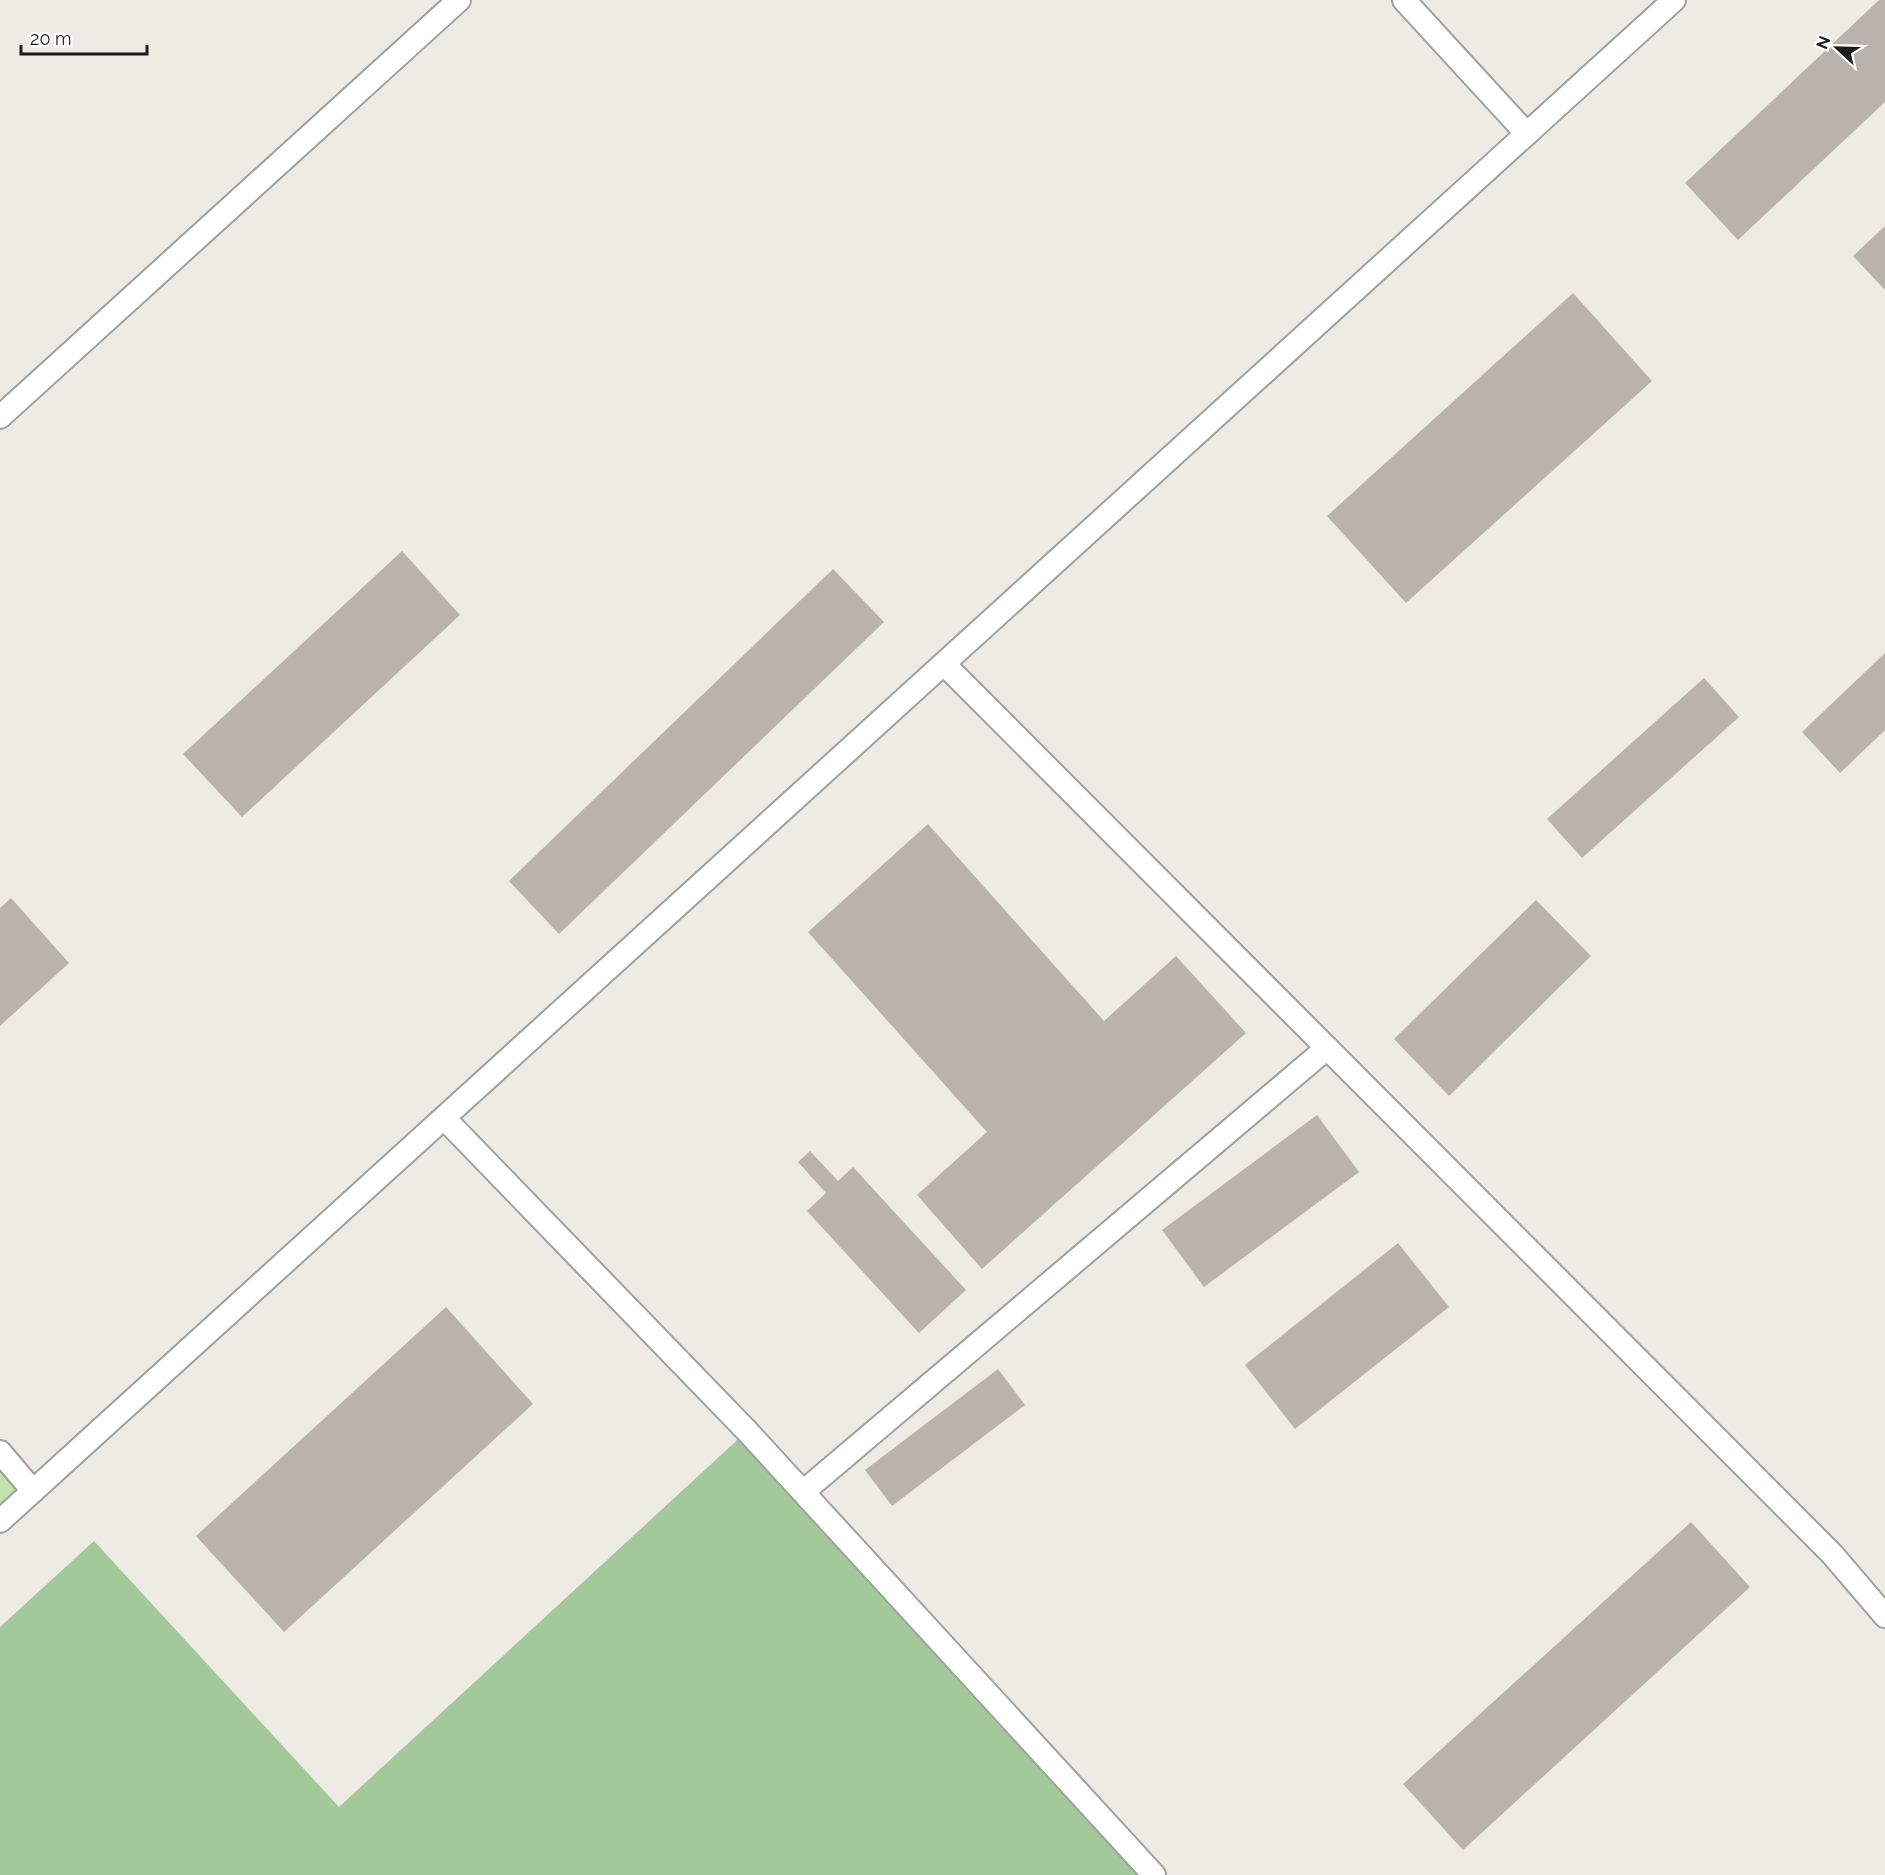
<svg xmlns="http://www.w3.org/2000/svg" width="1885" height="1875" viewBox="0 0 1885 1875" font-family="Raleway,sans-serif">
<style>
.grass{fill:#c1e3ad}
.forest{fill:#a3c99b}
.building{fill:#b9b3ac}
.lines{fill:none;stroke-linecap:round;stroke-linejoin:round}
.lane-casing{stroke:#a0a0a0;stroke-width:26}
.lane{stroke:#fff;stroke-width:22}
</style>
<rect width="100%" height="100%" fill="#edebe3"/>
<path class="grass" d="M0,1452L33,1491L0,1521Z"/>
<path class="forest" d="M747,1431L1154,1875H0V1627L94,1541L339,1807Z"/>
<g class="building">
<path d="M1879,0H1885V102L1738,240L1685,183Z"/>
<path d="M1885,226V290L1853,256Z"/>
<path d="M1573,293L1652,381L1406,603L1327,516Z"/>
<path d="M402,551L460,615L242,817L183,754Z"/>
<path d="M833,569L884,622L559,934L509,881Z"/>
<path d="M1885,653V730L1840,773L1802,732Z"/>
<path d="M1704,678L1739,717L1582,858L1547,819Z"/>
<path d="M928,824L1104,1021L1176,956L1246,1033L982,1269L917,1195L987,1132L808,932Z"/>
<path d="M11,898L69,963L0,1026V908Z"/>
<path d="M1536,900L1591,956L1449,1096L1394,1039Z"/>
<path d="M1317,1115L1359,1172L1204,1287L1162,1230Z"/>
<path d="M810,1151L838,1181L853,1167L966,1290L919,1333L807,1211L826,1193L798,1162Z"/>
<path d="M1398,1243L1449,1307L1295,1429L1245,1365Z"/>
<path d="M446,1307L533,1404L284,1632L196,1536Z"/>
<path d="M998,1369L1025,1405L892,1506L865,1470Z"/>
<path d="M1691,1522L1750,1587L1463,1850L1403,1784Z"/>
</g>
<g class="lines">
<g class="lane-casing">
<g id="lane">
<path d="M1404,0L1527,134"/>
<path d="M0,417L459,0"/>
<path d="M944,664L1832,1554L1885,1616"/>
<path d="M444,1118L747,1431L1154,1875"/>
<path d="M0,1452L33,1491"/>
<path d="M803,1492L1327,1048"/>
<path d="M0,1521L1674,0"/>
</g>
</g>
<use href="#lane" class="lane"/>
</g>
<g transform="translate(1837 48) rotate(292)" stroke="#ffffff" stroke-width="4.5" paint-order="stroke">
<path d="M0-4.5L10 22L0 15L-10 22Z" fill="#1c1c1c"/>
<text y="-9" font-size="16" font-weight="bold" text-anchor="middle" fill="#1c1c1c">N</text>
</g>
<path d="M21 45v9h126v-9" fill="none" stroke="#1c1c1c" stroke-width="3"/>
<text x="30" y="45" font-size="18" fill="#1c1c1c" stroke="#ffffff" stroke-width="4.5" paint-order="stroke">20 m</text>
</svg>
